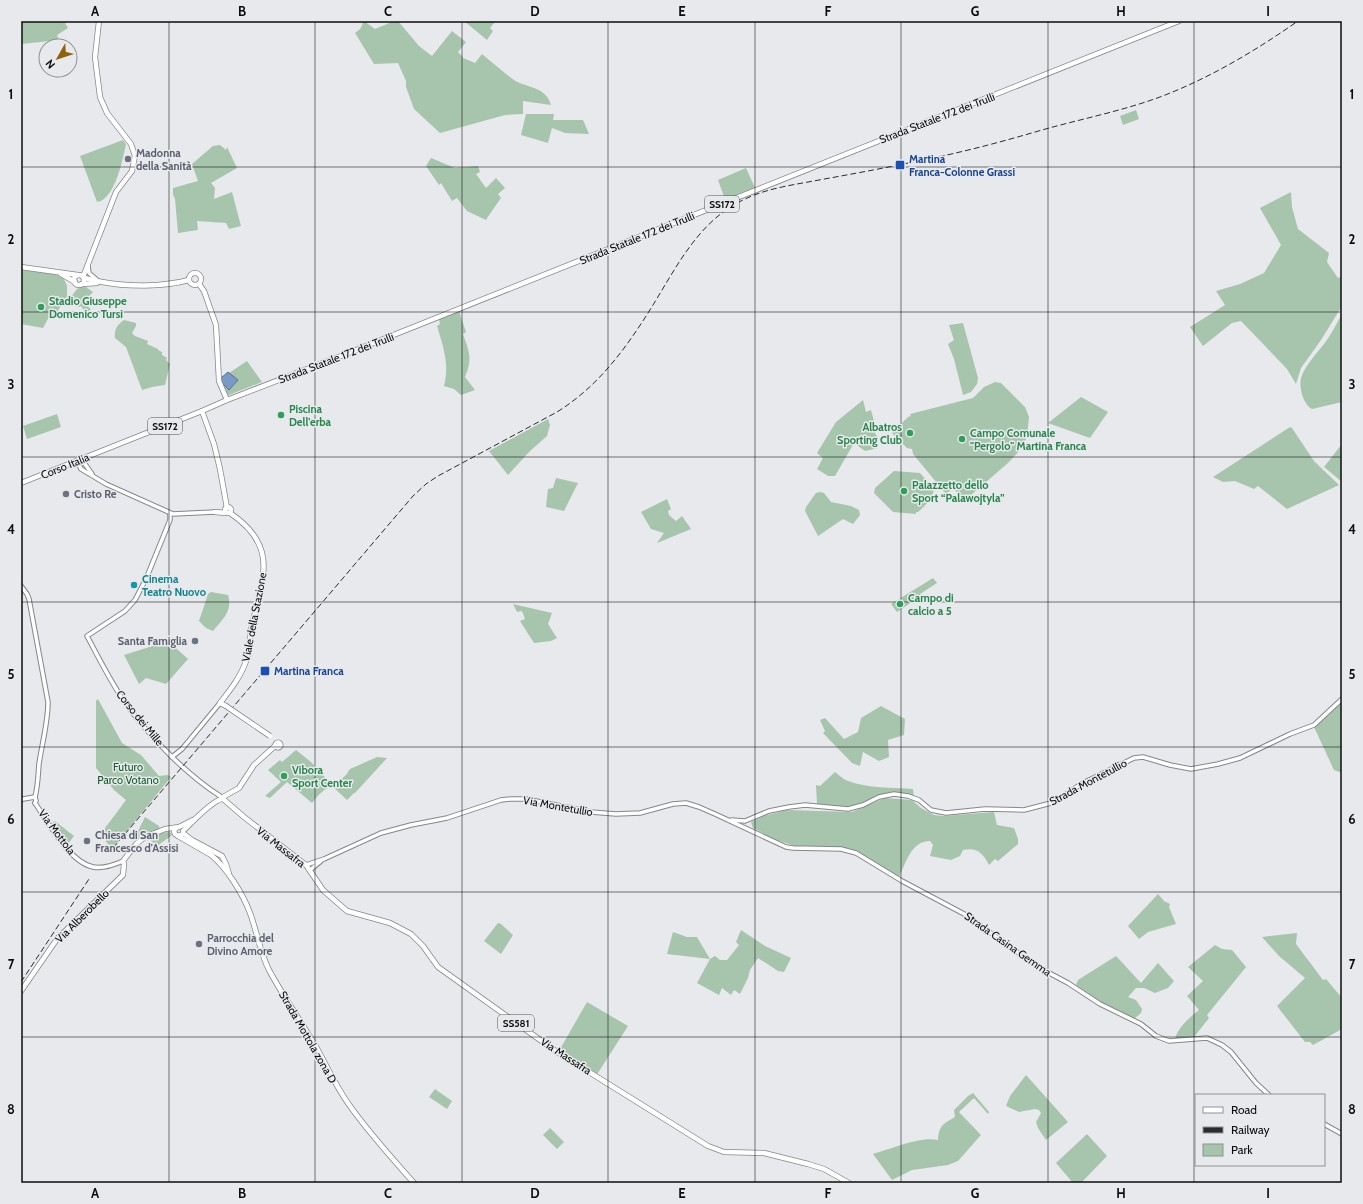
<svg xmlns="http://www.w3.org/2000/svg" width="1363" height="1204" viewBox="0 0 1363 1204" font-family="Cabin,sans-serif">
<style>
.green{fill:#a7c5ad}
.water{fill:#7a9ac6;stroke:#596f8e}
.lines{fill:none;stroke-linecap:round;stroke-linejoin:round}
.minor-casing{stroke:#86878a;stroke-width:5.5}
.major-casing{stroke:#86878a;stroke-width:6}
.minor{stroke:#fff;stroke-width:3.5}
.major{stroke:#fff;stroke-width:4.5}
.rail{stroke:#2c2c2d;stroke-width:1;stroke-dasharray:6 3;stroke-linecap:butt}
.major-bridge-casing{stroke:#86878a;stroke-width:6;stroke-linecap:butt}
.major-bridge{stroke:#fff;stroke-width:4.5}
.grid{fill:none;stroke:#0c0c0d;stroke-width:1;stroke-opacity:0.55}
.worship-dot{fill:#6b7280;stroke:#e8e9ec;stroke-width:1.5}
.transit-dot{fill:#1a4fb4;stroke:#e8e9ec;stroke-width:1.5}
.leisure-dot{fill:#2e9e5b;stroke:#e8e9ec;stroke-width:1.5}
.culture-dot{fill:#0f9aa8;stroke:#e8e9ec;stroke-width:1.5}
.labels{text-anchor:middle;stroke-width:3;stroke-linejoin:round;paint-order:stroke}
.shield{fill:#e8e9ec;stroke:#4e4e50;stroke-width:1}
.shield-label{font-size:10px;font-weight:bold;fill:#0c0c0d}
.street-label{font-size:11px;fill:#0c0c0d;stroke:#e8e9ec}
.worship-label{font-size:11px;font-weight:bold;fill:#5b616d;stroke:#e8e9ec;text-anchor:start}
.transit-label{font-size:11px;font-weight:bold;fill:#164399;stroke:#e8e9ec;text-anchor:start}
.leisure-label{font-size:11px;font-weight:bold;fill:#27864d;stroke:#e8e9ec;text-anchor:start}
.culture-label{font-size:11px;font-weight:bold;fill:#0d838f;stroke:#e8e9ec;text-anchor:start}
.park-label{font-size:11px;fill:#0e5c2c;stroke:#e8e9ec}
.neatline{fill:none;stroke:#0c0c0d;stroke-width:1.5}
.grid-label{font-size:13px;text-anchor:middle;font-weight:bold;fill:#0c0c0d}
</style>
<rect width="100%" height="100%" fill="#e8e9ec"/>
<g class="green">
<path d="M21,21H64L68,28L57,35L59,40L21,44Z"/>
<path d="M364,21L375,29L394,21H398L419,46L432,56L452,31L466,42L458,52L463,57V58L475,63L482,54C493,63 503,72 514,80C526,88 546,86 551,105L523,101V114L505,115L440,133L414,109L406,87V81L398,63L374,64L355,33L360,29Z"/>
<path d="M464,21H494L495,22L490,28L493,31L487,40Z"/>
<path d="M1136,110L1139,119L1123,125L1120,116Z"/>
<path d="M526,114H554L553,120H583L589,134L565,133L552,128L548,143L521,135Z"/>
<path d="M123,140L126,144C123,158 115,200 97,202L80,156Z"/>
<path d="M220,145L226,150L227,147L237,168L211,183L215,188L214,199L232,192L241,226L229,229L226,223L197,221L198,230L178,233L175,199L173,195V188L198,181L192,164L213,146Z"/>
<path d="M431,158L455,168L478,166L480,172L476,174L486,188L496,178L505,188L498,194L501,198L487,218L486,220L488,221L467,211L457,198L452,201L441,183L439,185L426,166Z"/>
<path d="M746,168L755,188L725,199L718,180Z"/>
<path d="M1291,192L1292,207L1298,229L1329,253L1327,262L1338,278L1342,276V306L1321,340L1301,368L1296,384L1287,369L1241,321L1232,323L1203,346L1190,327L1225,305L1216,291L1240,284L1264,273L1281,245L1260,208Z"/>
<path d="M21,270L51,273L62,277L64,279L67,286V296L55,315H50L43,328L21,324Z"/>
<path d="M83,286L86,287L93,292L83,303L91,309L86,313L81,306L79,307L70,298L77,289Z"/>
<path d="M459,311L466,332L463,334C469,351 473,359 465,377L475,390L461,395L454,389L444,386C450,365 443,346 437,326L440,324L439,319Z"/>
<path d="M1342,314V402L1312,409C1303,404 1299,388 1301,378C1304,367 1317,353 1324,344C1331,335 1336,324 1342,314Z"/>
<path d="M124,320L136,323V326L132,333L135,336L148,341L147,344L158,349V350L162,352V355L167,358L166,360L170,364L165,385L152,387L142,390L126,347L115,338C114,329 117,325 124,320Z"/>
<path d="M963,323L978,378L977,384L971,392L963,395L954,359L948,344L954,340L949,325Z"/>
<path d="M247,361L262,382L229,395L227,394L223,385L229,390L238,380L229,373Z"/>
<path d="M995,382L1001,383L1025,407L1029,417L1027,437L1021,449L1008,463L964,501L953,488L946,494L913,454L912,449L907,448L892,433L908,417L911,416L910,414L973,398L984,387Z"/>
<path d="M1081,397L1108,412L1090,438L1048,423Z"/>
<path d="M863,400L866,412L871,410L874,421L871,428L877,436L878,448L865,451L854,443L835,476H828L817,469L823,458L817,453L836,422Z"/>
<path d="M57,414L61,427L27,439L23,426Z"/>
<path d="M548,419L550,425L547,436L530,451L508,475L489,451Z"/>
<path d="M1290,427L1292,428L1314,461L1339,485L1287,509L1258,486L1254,489L1235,481L1223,482L1213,477Z"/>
<path d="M1342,444V482L1324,467Z"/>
<path d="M894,471L920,473L934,489C933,498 925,506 918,512H916V514L893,512L874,493L875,488Z"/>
<path d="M556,478L578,483L564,511L546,507L548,489L553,488Z"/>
<path d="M820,492L824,493L831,502L851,506L859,510L860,515L853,524L843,519L818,536L805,511L806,507L816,493Z"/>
<path d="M667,499L671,509L668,511L669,515L676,521L682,516L691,529L657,543L664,533L651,529L641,512Z"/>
<path d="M933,578L937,583L920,594L921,596L897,612L891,604Z"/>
<path d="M211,592L228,595C233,611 222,620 213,631L206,628L199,621L208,594Z"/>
<path d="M513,604L552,613L548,624L557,638L551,641L534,643L520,621L525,619L522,611L517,612Z"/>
<path d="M169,642L188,659L166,684L146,678L139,684L124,655L162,643Z"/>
<path d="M98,699L122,743L141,755L159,776L168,775L171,777L113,848L106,842L105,828L126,800L114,790L96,768V701Z"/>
<path d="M1342,702V773L1334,770L1314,727Z"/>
<path d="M881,706L905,719L904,735L888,740L889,757L879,761L863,752L860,766L852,763L823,733L825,731L820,720L825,718L844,739L858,732L861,718Z"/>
<path d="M296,750L311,762L333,786L346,775L350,769L377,757L387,758L355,793H354L347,800L333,787C324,787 318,796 312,803L287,782L270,798L265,796L281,782L268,770L280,760L282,762Z"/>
<path d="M835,772C839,775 843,779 848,781C869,789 892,787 913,789L914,797L889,794L857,806L842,807L817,804L816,785L820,786Z"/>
<path d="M885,798L912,800L921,808L934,815L943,816L994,812L997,825L1014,828L1018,839V844L998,861L995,859L989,865C983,853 977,847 963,850L960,856L951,860L930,856L933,845L930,841C911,841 906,863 899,877L851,849L835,847L795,846L777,840L753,828L751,822L763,816L787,810L852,812Z"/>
<path d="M145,817L159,826L160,830L137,841L138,831Z"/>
<path d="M55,821L74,836L67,845L51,824Z"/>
<path d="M169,832L172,834L171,836L157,846L148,838L160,833Z"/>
<path d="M1158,894L1164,901L1170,904L1169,907L1176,924L1148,932L1139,939L1128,926Z"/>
<path d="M498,923L501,924L513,935L501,954L484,941Z"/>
<path d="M741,930L765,946L791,958L784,972L778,971L758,958L750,970L748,978L740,994L734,990L731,995L722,988L719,995L697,983L710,959L667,954L673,932L687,937H697L710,959L715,956L720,960H727L739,945L736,942Z"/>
<path d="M1297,933L1296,944L1323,980L1326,979L1342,998V1029L1313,1045L1310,1042H1305L1277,1006L1305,978L1279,956L1262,937Z"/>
<path d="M1215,945L1222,949L1232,950L1246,967L1207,1015L1209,1018L1194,1037L1175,1039C1178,1027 1190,1017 1199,1010L1187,996L1203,981L1188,967Z"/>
<path d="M1116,956L1141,983L1158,963L1174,981L1168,988L1155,993L1144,988H1136L1128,997L1136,1000L1142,1009L1141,1013L1134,1019L1101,1002L1076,985L1078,980Z"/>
<path d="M587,1002L628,1026L596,1076L559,1051Z"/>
<path d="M1026,1075L1068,1122L1046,1140L1038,1128L1036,1122L1041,1113L1039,1110L1035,1109L1019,1112L1006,1106L1010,1096Z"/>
<path d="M435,1089L452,1101L447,1109L429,1097Z"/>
<path d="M973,1093L989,1112L988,1114L974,1098L959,1112L981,1135L958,1161L948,1165L912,1170L892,1180L873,1154C891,1149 920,1136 938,1140C939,1125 943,1124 955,1117L954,1110L968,1096Z"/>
<path d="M550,1128L564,1142L557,1149L543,1135Z"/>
<path d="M1087,1134L1107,1156L1081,1183H1073L1056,1163Z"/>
</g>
<path class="water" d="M228,372L238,380L229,390L222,383L221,378Z"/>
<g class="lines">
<g class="minor-casing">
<g id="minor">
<path d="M88,266L89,273L97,280"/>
<path d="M83,459L85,464L92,474"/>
<path d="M77,461L81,469L106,484L173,514L215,512"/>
<path d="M170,513V520L146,579L135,600L125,611L87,636C100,660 112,685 128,707C152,739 186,774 220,796"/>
<path d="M21,586L27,594L29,599L48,702C48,723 42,743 39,764C38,775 38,786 35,797L36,801L35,803"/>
<path d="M172,757L182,749L220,703"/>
<path d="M21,800L23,799L35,797"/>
<path d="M35,803C48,822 69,862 93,867C103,869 114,865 123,861"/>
<path d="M731,820L745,821L769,811L789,807L805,805L848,809L863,805L879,797L894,794L908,796L919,800L931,810L946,813L985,809L1024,810L1055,802L1081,784L1134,758L1143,757L1170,765L1191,769L1218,764L1240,758L1290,734L1314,725L1342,699"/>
<path d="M306,865L324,859L381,833L411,825L447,818L501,800L511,799H526L591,812L616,814L640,813L673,804L686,803L699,807L715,814L786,847L793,848L841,849L856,853L902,881L966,915L1038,967L1068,983L1100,1004L1141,1024L1156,1036L1169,1041L1207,1038L1222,1045L1231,1052L1256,1083L1269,1095"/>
<path d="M310,870L321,861"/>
<path d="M1324,1124L1342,1134"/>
</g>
</g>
<g class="major-casing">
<g id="major">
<path d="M21,267L78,275"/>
<circle cx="195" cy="279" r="6"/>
<path d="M61,274L75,282"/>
<circle cx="79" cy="280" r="5"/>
<path d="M83,277L116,192L132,171L135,156L131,144L107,113L100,97L95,57L99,21"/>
<path d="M84,278C90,279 96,281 102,282C128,287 163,287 189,280"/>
<path d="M82,284L97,283"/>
<path d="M199,284L204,291L216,325L219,381L227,400"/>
<path d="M202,411L214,444L220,469L227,508"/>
<path d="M21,483L202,411L227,400L346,354L1179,21"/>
<circle cx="228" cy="510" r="3"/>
<path d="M215,512L226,513"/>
<path d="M226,706L220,703C231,689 242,675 247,658C250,647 250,636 252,625C264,577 278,545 230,513"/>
<circle cx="278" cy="745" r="2.5"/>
<path d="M222,798L244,817L306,865L323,890L347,911L390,923L411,934L423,946L438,967L557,1052L708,1146L724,1152L764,1153L808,1164L824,1169L849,1183"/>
<path d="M176,828L174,831L175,834L178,836L181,835"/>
<path d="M183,831C191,823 213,800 222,799L223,797L239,788L254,765L276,745"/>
<path d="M183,833L192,840L222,856L226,864L229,874"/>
<path d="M178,836L211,855C227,868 243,894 250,913C257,932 260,952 269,970C283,996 300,1020 315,1045C327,1066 336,1087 350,1106C369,1133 392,1158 414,1183"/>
<path d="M21,991L57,939L123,875L124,864L123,861L136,844L145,837L165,829L179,827L193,820"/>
</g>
</g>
<use href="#minor" class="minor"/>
<use href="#major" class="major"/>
<g class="rail">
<path d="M113,848L413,496L426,484L438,476L557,412C599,386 627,347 653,305C677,266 699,221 743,200C767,188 793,185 819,180C852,174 885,168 918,161C960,153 1001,142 1042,130C1081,119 1122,111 1160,97C1210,78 1255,51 1298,21"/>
<path d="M21,982L89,879"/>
</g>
<g class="major-bridge-casing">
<path id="major-bridge" d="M226,706L270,736"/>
</g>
<use href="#major-bridge" class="major-bridge"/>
</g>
<path class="grid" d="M169,21V1183M315,21V1183M462,21V1183M608,21V1183M755,21V1183M901,21V1183M1048,21V1183M1194,21V1183M21,167H1342M21,312H1342M21,457H1342M21,602H1342M21,747H1342M21,892H1342M21,1037H1342"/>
<g class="worship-dot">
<circle cx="128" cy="159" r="4"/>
<circle cx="66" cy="494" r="4"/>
<circle cx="195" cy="641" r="4"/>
<circle cx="87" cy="841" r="4"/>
<circle cx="199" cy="944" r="4"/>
</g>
<g class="transit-dot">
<rect x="895" y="160" width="10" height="10" rx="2"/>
<rect x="260" y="666" width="10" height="10" rx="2"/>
</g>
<g class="leisure-dot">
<circle cx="41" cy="307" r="4"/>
<circle cx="281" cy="415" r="4"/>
<circle cx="910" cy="433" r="4"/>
<circle cx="962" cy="439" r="4"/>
<circle cx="904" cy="491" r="4"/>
<circle cx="900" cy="604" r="4"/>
<circle cx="284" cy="776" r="4"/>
</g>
<circle class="culture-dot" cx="134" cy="585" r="4"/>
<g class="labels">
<g class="shield">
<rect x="705" y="196" width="34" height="16" rx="3"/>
<rect x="148" y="418" width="34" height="16" rx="3"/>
<rect x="498" y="1015" width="36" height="16" rx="3"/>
</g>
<g class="shield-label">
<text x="722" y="208">SS172</text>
<text x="165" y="430">SS172</text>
<text x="516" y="1027">SS581</text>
</g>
<g class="street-label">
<text transform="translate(937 118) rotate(-21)" y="4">Strada Statale 172 dei Trulli</text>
<text transform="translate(637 238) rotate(-22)" y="4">Strada Statale 172 dei Trulli</text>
<text transform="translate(336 358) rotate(-21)" y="4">Strada Statale 172 dei Trulli</text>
<text transform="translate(65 466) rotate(-22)" y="4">Corso Italia</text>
<text transform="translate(254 617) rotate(-79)" y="4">Viale della Stazione</text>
<text transform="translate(140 718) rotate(51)" y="4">Corso dei Mille</text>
<text transform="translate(1088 782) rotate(-28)" y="4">Strada Montetullio</text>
<text transform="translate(558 806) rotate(10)" y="4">Via Montetullio</text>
<text transform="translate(57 832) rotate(53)" y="4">Via Mottola</text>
<text transform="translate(281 847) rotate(38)" y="4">Via Massafra</text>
<text transform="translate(82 916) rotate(-45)" y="4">Via Alberobello</text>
<text transform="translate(1008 944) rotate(35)" y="4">Strada Casina Gemma</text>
<text transform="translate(308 1037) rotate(60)" y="4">Strada Mottola zona D</text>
<text transform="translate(566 1056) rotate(33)" y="4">Via Massafra</text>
</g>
<g class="worship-label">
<text x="136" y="157">Madonna<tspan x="136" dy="13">della Sanità</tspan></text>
<text x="74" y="498">Cristo Re</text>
<text x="187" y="645" text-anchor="end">Santa Famiglia</text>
<text x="95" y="839">Chiesa di San<tspan x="95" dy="13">Francesco d'Assisi</tspan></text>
<text x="207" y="942">Parrocchia del<tspan x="207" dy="13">Divino Amore</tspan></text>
</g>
<g class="transit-label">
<text x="909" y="163">Martina<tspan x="909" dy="13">Franca-Colonne Grassi</tspan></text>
<text x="274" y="675">Martina Franca</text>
</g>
<g class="leisure-label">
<text x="49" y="305">Stadio Giuseppe<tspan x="49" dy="13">Domenico Tursi</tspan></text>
<text x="289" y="413">Piscina<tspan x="289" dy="13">Dell'erba</tspan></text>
<text x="902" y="431" text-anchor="end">Albatros<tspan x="902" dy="13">Sporting Club</tspan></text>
<text x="970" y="437">Campo Comunale<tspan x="970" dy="13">"Pergolo" Martina Franca</tspan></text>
<text x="912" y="489">Palazzetto dello<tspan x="912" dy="13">Sport “Palawojtyla”</tspan></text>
<text x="908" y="602">Campo di<tspan x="908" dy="13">calcio a 5</tspan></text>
<text x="292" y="774">Vibora<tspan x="292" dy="13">Sport Center</tspan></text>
</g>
<g class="culture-label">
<text x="142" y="583">Cinema<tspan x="142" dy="13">Teatro Nuovo</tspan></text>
</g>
<g class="park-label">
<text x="128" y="771">Futuro<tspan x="128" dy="13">Parco Votano</tspan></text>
</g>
</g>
<rect width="1363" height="1204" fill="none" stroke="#e8e9ec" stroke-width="44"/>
<rect x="1195" y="1094" width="130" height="72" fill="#e8e9ec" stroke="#909193"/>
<rect x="1203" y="1107" width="20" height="6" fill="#ffffff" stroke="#909193"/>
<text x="1231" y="1114" font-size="12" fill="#0c0c0d">Road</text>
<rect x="1203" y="1127" width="20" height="6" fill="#2c2c2d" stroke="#909193"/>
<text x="1231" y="1134" font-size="12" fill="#0c0c0d">Railway</text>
<rect x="1203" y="1144" width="20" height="12" fill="#a7c5ad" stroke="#909193"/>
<text x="1231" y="1154" font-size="12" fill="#0c0c0d">Park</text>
<g transform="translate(58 58) rotate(231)"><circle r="19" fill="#e8e9ec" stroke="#909193"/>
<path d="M0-3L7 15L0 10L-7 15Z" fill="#8f620b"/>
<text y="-6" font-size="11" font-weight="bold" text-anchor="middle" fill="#0c0c0d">N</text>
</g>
<rect x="22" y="22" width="1319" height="1160" class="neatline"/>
<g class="grid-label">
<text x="95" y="16">A</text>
<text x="242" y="16">B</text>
<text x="388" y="16">C</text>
<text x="535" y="16">D</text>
<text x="682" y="16">E</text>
<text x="828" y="16">F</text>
<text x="975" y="16">G</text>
<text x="1121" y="16">H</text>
<text x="1268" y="16">I</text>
<text x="11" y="99">1</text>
<text x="1352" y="99">1</text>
<text x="11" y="244">2</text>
<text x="1352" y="244">2</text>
<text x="11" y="389">3</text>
<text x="1352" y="389">3</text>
<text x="11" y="534">4</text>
<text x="1352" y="534">4</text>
<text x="11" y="679">5</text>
<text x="1352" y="679">5</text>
<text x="11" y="824">6</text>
<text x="1352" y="824">6</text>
<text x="11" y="969">7</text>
<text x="1352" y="969">7</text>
<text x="11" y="1114">8</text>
<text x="1352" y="1114">8</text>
<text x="95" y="1198">A</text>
<text x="242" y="1198">B</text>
<text x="388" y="1198">C</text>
<text x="535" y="1198">D</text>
<text x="682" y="1198">E</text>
<text x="828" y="1198">F</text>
<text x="975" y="1198">G</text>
<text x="1121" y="1198">H</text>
<text x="1268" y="1198">I</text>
</g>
</svg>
